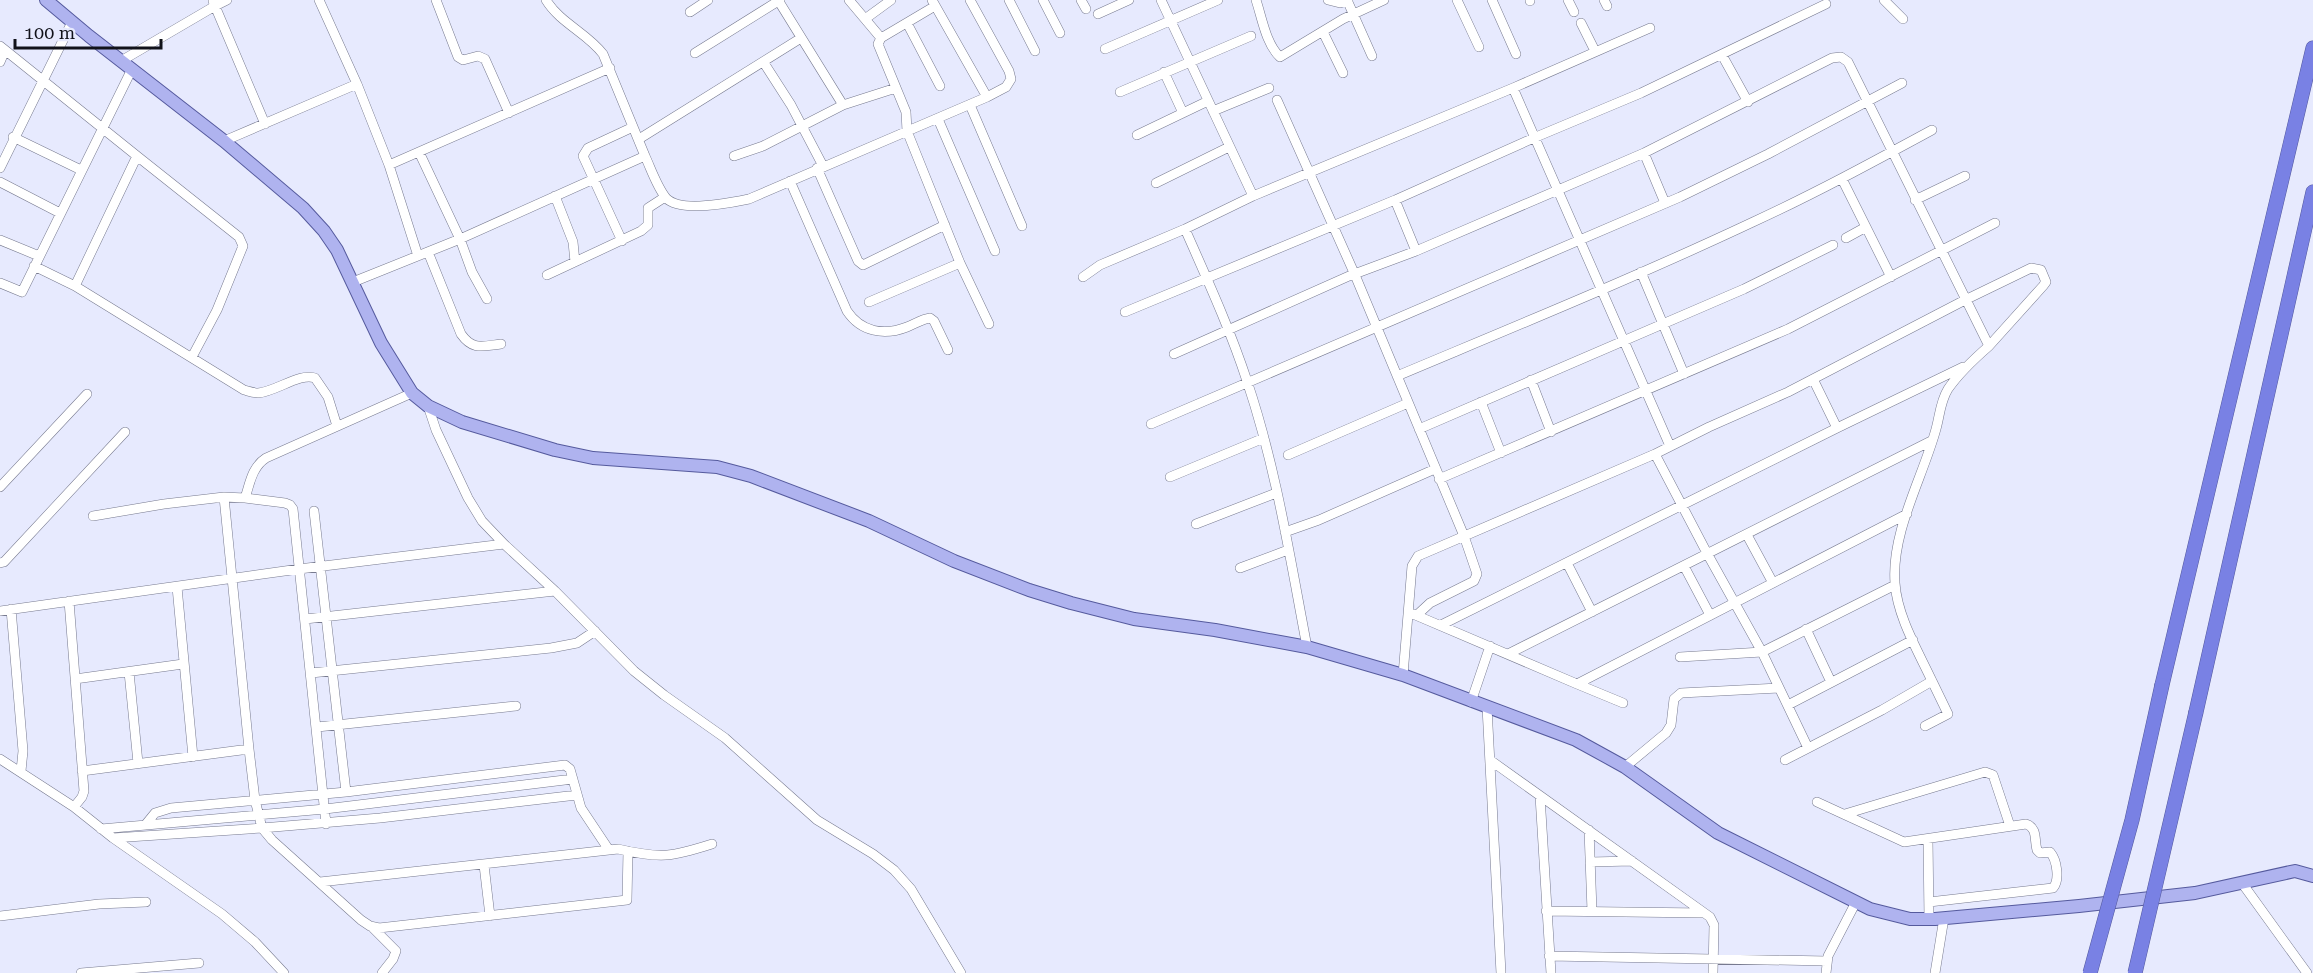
<svg xmlns="http://www.w3.org/2000/svg" width="2313" height="973" viewBox="0 0 2313 973" font-family="'Roboto Serif',serif">
	<style>
		.lines { fill: none; stroke-linecap: round; stroke-linejoin: round }
		.minor-casing { stroke: #777a8f; stroke-width: 10 }
		.major-casing { stroke: #555a9d; stroke-width: 14 }
		.highway-casing { stroke: #555a9d; stroke-width: 15 }
		.minor { stroke: #fff; stroke-width: 9 }
		.major { stroke: #afb3ef; stroke-width: 12 }
		.highway { stroke: #7981e4; stroke-width: 14 }
		.highway-bridge-casing { stroke: #555a9d; stroke-width: 15; stroke-linecap: butt }
		.highway-bridge { stroke: #7981e4; stroke-width: 14 }
	</style>
	<rect width="100%" height="100%" fill="#e7eafe"/>
	<g class="lines">
		<!-- minor casing -->
		<g class="minor-casing">
			<path id="minor" d="M 436,0 L 458,57 L 463,60 L 478,56 L 485,59 L 509,113
				M 778,0 L 843,105
				M 849,0 L 881,38
				M 932,0 L 987,97
				M 1009,0 L 1035,51
				M 1043,0 L 1060,33
				M 1081,0 L 1086,9
				M 1161,0 L 1253,196
				M 1256,0 C 1262,18 1266,44 1280,57 L 1343,19 L 1384,0
				M 1328,0 L 1340,3 L 1348,1
				M 1347,0 L 1372,56
				M 1457,0 L 1479,47
				M 1492,0 L 1516,54
				M 1530,0 L 1530,1
				M 1568,0 L 1574,12
				M 1604,0 L 1607,6
				M 1884,0 L 1903,19
				M 213,1 L 215,6 L 227,0
				M 935,6 L 881,38 L 878,44 L 906,112 L 907,131 L 960,263 L 989,324
				M 690,12 L 708,0
				M 1098,14 L 1129,0
				M 865,19 L 891,0
				M 907,23 L 940,86
				M 1581,23 L 1595,51
				M 1323,32 L 1343,73
				M 0,46 L 137,156 L 75,286 L 34,266
				M 1105,49 L 1218,0
				M 695,53 L 780,0
				M 1722,55 L 1748,102
				M 121,61 L 215,6 L 265,124
				M 0,62 L 5,50
				M 764,63 L 791,105 L 823,166
				M 1164,72 L 1183,113
				M 357,84 L 389,165 L 418,256
				M 1513,88 L 1670,446
				M 1120,92 L 1251,36
				M 1277,100 L 1355,275 L 1464,536 L 1477,574 L 1474,581 L 1430,603 L 1417,615
				M 970,105 L 1022,226
				M 1213,111 L 1269,88
				M 938,119 L 995,251
				M 1137,135 L 1208,101
				M 13,137 L 81,170
				M 639,139 L 801,38
				M 224,141 L 357,84 L 319,0
				M 419,152 L 460,239 L 472,272 L 487,299
				M 1644,153 L 1665,203
				M 137,156 L 239,237 L 243,246 L 217,310 L 192,357
				M 645,156 C 651,169 657,187 666,198 C 680,213 730,203 749,199 L 987,97 L 1006,87 L 1011,79 L 1009,71 L 970,0
				M 734,156 L 763,146 L 843,105 L 896,88
				M 389,165 L 610,68
				M 0,168 L 72,22
				M 817,168 L 858,261 L 863,265 L 945,225
				M 1842,179 L 1891,277
				M 790,181 L 847,311 C 861,332 884,336 907,327 C 915,324 922,319 930,318 L 934,321 L 948,350
				M 0,182 L 60,213
				M 1156,183 L 1229,147
				M 555,196 L 573,242 L 575,262
				M 1395,200 L 1416,251
				M 1915,200 L 1965,176
				M 1185,229 C 1207,279 1230,329 1247,381 C 1276,467 1290,558 1307,647
				M 1846,238 L 1866,227
				M 0,240 L 39,256
				M 622,241 L 583,156 L 588,148 L 633,127
				M 428,252 L 461,334 C 473,351 483,346 501,344
				M 1641,272 L 1684,374
				M 547,275 L 641,231 L 648,225 L 648,208 L 665,197
				M 1083,277 L 1100,265 L 1185,229 L 1253,196 L 1513,88 L 1650,28
				M 353,282 L 460,239 L 645,156 L 603,54 C 587,33 560,23 546,0
				M 0,283 L 22,292 L 132,69
				M 75,286 L 244,390 C 248,391 254,393 258,393 C 275,392 301,372 315,378 L 328,397 L 337,426
				M 869,302 L 960,263
				M 1125,312 L 1395,200 L 1536,137 L 1641,93 L 1826,4
				M 1174,354 L 1349,276 L 1416,251 L 1644,153 L 1832,58 L 1841,57 L 1848,62 L 1989,346 C 1974,359 1959,373 1948,389 C 1940,402 1940,415 1936,429 C 1923,477 1891,532 1895,583 C 1897,616 1918,651 1932,681 L 1882,710 L 1785,760
				M 1397,376 C 1516,326 1636,277 1753,222 C 1814,194 1873,162 1932,130
				M 1813,379 L 1837,428
				M 1531,380 L 1551,432
				M 1481,402 L 1501,453
				M 428,406 L 436,430 L 468,498 L 482,521 L 504,544 L 555,591 L 634,671 L 664,695 L 725,738 L 817,820 L 873,854 L 894,870 L 911,889 L 961,973
				M 1151,424 L 1680,197 L 1768,154 L 1902,83
				M 1419,429 L 1744,289 L 1833,245
				M 1655,454 L 1708,555 L 1762,652 L 1808,748
				M 1288,455 L 1408,403
				M 1170,477 L 1264,438
				M 1439,479 L 1788,329 L 1995,223
				M 0,487 L 87,394
				M 245,498 L 285,503 L 290,505 L 293,509 L 326,824
				M 314,511 L 346,792
				M 93,516 L 164,504 L 224,497
				M 1196,524 L 1276,493
				M 1285,532 L 1319,520 L 1435,469
				M 1747,535 L 1773,583
				M 0,563 L 4,562 L 125,432
				M 1567,563 L 1592,612
				M 1684,566 L 1710,615
				M 1240,568 L 1288,550
				M 177,587 L 193,757
				M 69,601 L 84,791 L 82,797 L 74,807
				M 11,609 L 23,751 L 21,771
				M 0,611 L 299,569 L 504,544
				M 1413,614 L 1577,684 L 1907,514
				M 305,619 L 555,591
				M 1441,625 L 1837,428 L 1963,367
				M 1806,629 L 1831,682
				M 1508,654 L 1931,441
				M 1680,657 L 1762,652 L 1895,585
				M 129,672 L 138,763
				M 311,673 L 551,648 L 577,643 L 595,631
				M 1403,675 L 1412,566 L 1418,556 L 1655,454 L 1709,427 L 1788,392 L 1965,300 L 2031,268 L 2041,270 L 2046,282 L 2043,286 L 1989,346
				M 75,679 L 183,664
				M 1577,684 L 1623,703
				M 1471,702 L 1490,646
				M 1788,705 L 1913,640
				M 1487,707 L 1501,973
				M 1925,726 L 1948,714 L 1932,681
				M 317,727 L 516,706
				M 0,759 L 74,807 L 113,838 L 222,914 L 255,942 L 284,973
				M 1490,760 L 1710,917 L 1714,925 L 1713,973
				M 1625,767 L 1666,733 L 1671,725 L 1674,699 L 1681,693 L 1779,688
				M 82,771 L 249,749
				M 1540,796 L 1551,973
				M 1817,802 L 1904,842 L 2026,824 C 2038,828 2034,840 2037,850 L 2040,853 L 2050,852 C 2057,860 2060,880 2053,888 L 1929,902
				M 1845,814 L 1985,772 L 1993,775 L 2010,826
				M 146,824 L 155,813 L 171,808 L 346,792 L 565,765 L 570,769 L 581,808 L 609,850
				M 262,828 L 272,840 L 361,920 L 370,926 L 379,928 L 627,900 L 628,851
				M 262,828 L 380,818 L 577,795
				M 101,829 L 325,809 L 573,779
				M 1589,830 L 1592,911
				M 113,838 L 262,828 L 255,800 L 249,749 L 224,497 L 245,498 C 250,483 252,467 266,458 L 412,393
				M 1928,839 L 1929,919
				M 1590,862 L 1632,861
				M 484,865 L 490,916
				M 320,882 L 618,849 C 661,859 671,857 712,844
				M 2242,883 L 2307,973
				M 1546,911 L 1704,913
				M 0,916 L 99,904 L 146,902
				M 372,927 L 396,951 L 393,959 L 382,973
				M 1549,956 L 1827,961
				M 81,973 L 199,963
				M 1826,973 L 1828,956 L 1856,902
				M 1935,973 L 1944,918"/>
		</g>
		<!-- major casing -->
		<g class="major-casing">
			<path id="major" d="M 46,0 L 89,36 L 224,141 L 303,208 L 324,231 L 337,250 L 381,343 L 412,393 L 428,406 L 462,422 L 555,450 L 593,458 L 717,467 L 751,476 L 869,521 L 954,561 L 1029,590 L 1071,603 L 1134,619 L 1215,630 L 1307,647 L 1403,675 L 1576,740 L 1625,767 L 1718,833 L 1870,909 L 1910,919 L 1935,919 L 2079,906 L 2195,893 L 2295,871 L 2313,876"/>
		</g>
		<!-- highway casing -->
		<g class="highway-casing">
			<path id="highway" d="M 2162,685 L 2313,48
				M 2196,712 L 2313,192"/>
		</g>
		<!-- minor -->
		<use href="#minor" class="minor"/>
		<!-- major -->
		<use href="#major" class="major"/>
		<!-- highway -->
		<use href="#highway" class="highway"/>
		<!-- highway-bridge casing -->
		<g class="highway-bridge-casing">
			<path id="highway-bridge" d="M 2090,973 L 2132,820 L 2162,685
				M 2135,973 L 2196,712"/>
		</g>
		<!-- highway-bridge -->
		<use href="#highway-bridge" class="highway-bridge"/>
	</g>
	<!-- scale -->
	<path d="M15 39v9h146v-9" fill="none" stroke="#11121a" stroke-width="3"/>
	<text x="24" y="39" font-size="18" fill="#11121a" stroke="#e7eafe" stroke-width="4.5" paint-order="stroke">100 m</text>
</svg>
